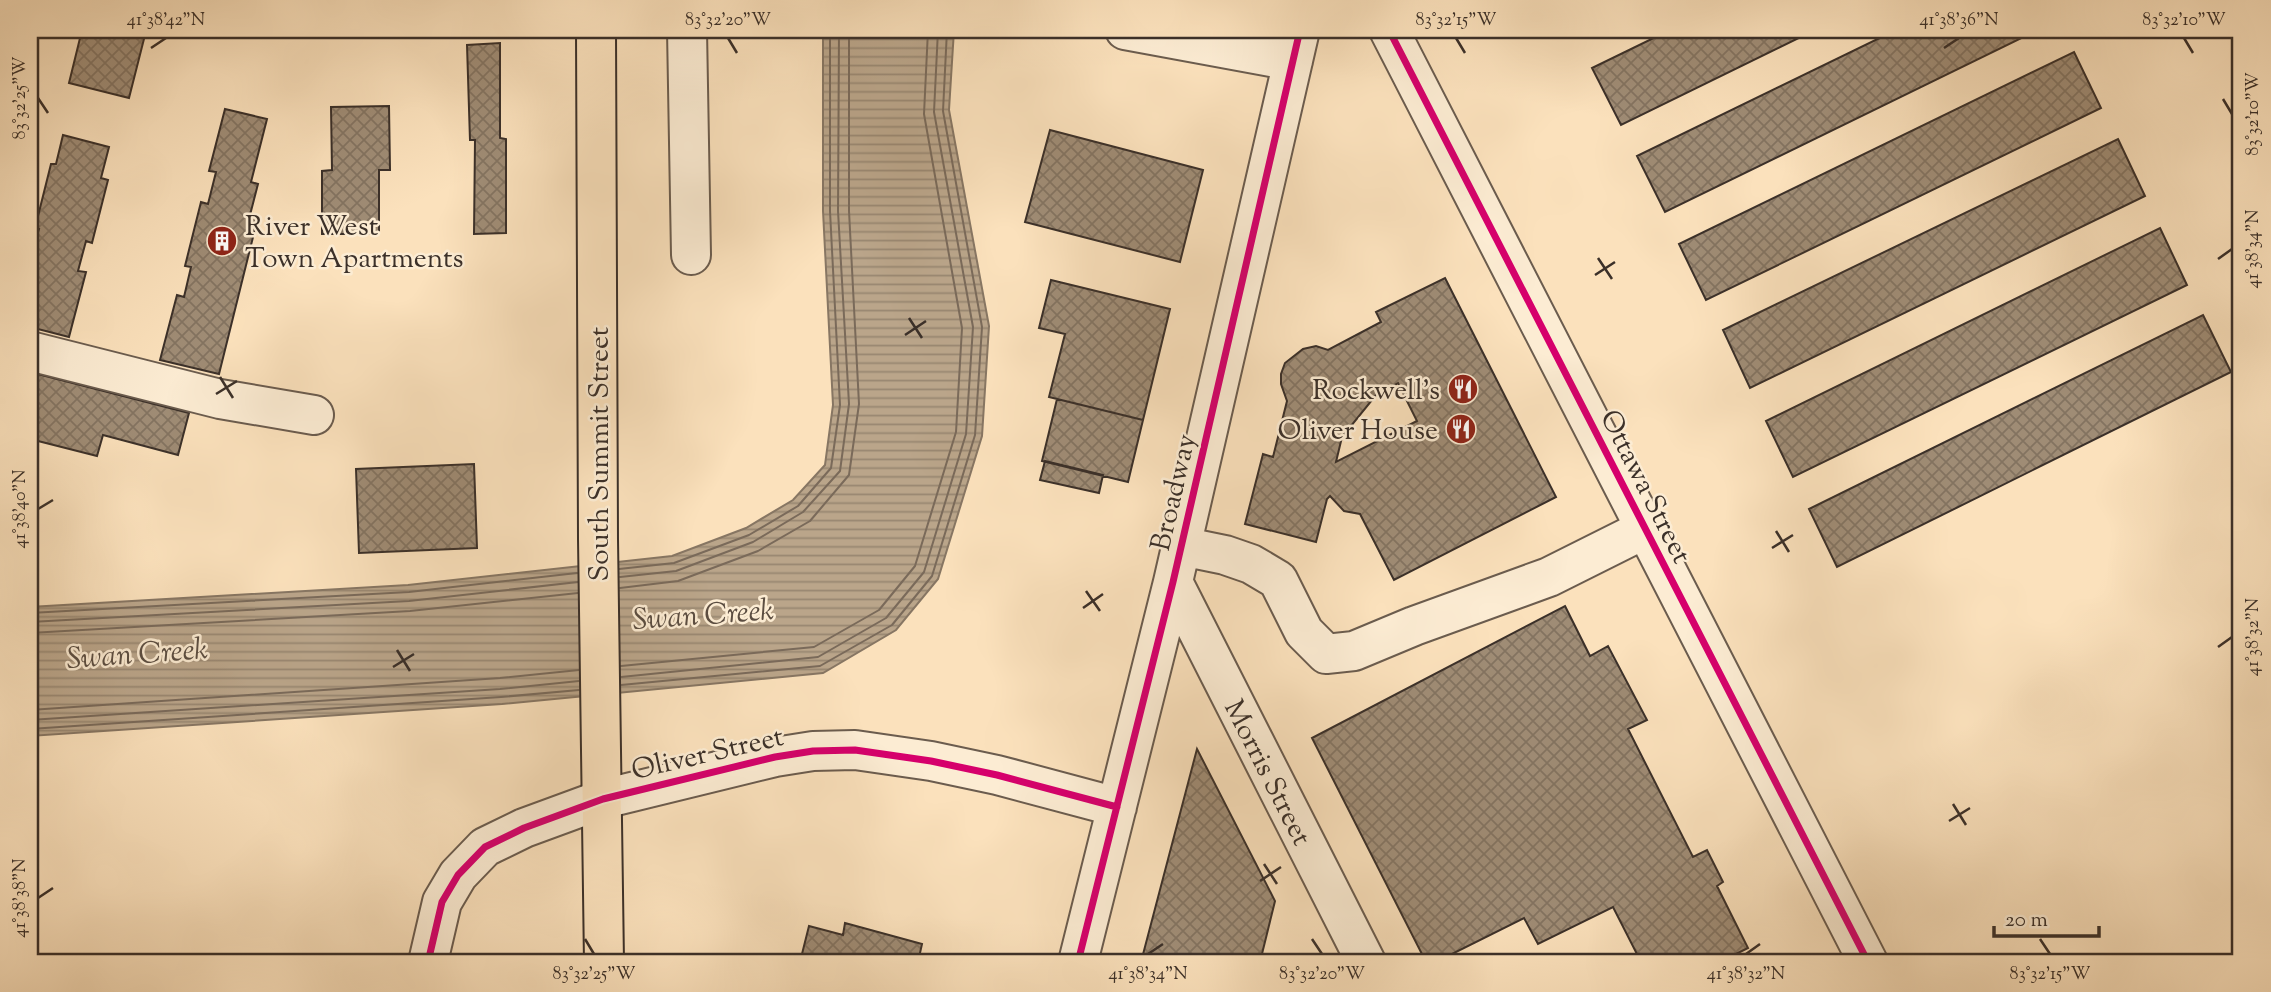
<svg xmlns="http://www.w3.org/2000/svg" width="2271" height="992" viewBox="0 0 2271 992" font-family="'Sorts Mill Goudy',serif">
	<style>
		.water { fill: url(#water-rules); stroke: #877663; stroke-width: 2 }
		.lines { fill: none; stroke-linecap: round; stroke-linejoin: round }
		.shore { stroke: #7a6a5a; stroke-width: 2 }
		.building { fill: url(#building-cross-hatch); stroke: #3b3029; stroke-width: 2; fill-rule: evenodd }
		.minor-casing { stroke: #6b5c4e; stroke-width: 42 }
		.major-casing { stroke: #3b3029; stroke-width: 42 }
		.minor { stroke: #fcecd3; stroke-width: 38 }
		.major { stroke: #fbe1bc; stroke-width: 38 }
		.cycleway-casing { stroke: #fcecd3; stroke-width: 11 }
		.cycleway { stroke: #d6006c; stroke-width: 7 }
		.ticks { fill: none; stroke: #3b3029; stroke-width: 2.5 }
		.labels { text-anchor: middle; stroke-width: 5; stroke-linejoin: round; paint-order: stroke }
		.poi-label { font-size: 28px; fill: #3b3029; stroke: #fcecd3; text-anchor: end }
		.street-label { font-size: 28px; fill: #3b3029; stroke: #fcecd3 }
		.water-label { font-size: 30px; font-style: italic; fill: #5b4d41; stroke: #fcecd3 }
		.neatline { fill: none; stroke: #3b3029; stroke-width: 2.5 }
		.ticks-label { font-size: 18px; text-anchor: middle; fill: #3b3029 }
	</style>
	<defs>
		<pattern id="water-rules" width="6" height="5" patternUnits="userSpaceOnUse" patternTransform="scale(1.75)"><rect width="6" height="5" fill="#baa58a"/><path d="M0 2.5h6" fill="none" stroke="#988771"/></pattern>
		<pattern id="building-cross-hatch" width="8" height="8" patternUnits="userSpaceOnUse" patternTransform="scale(1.75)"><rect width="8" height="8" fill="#9f8c75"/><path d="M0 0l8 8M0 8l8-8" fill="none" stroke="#837360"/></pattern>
	</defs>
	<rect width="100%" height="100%" fill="#fbe1bc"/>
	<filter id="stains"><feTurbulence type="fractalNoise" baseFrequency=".00286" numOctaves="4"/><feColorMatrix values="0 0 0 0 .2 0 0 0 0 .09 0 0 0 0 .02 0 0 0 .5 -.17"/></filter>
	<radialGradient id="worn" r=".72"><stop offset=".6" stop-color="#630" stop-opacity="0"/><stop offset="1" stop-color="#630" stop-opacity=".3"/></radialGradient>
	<!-- water -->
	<path class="water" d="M 823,30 L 954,30 L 949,110 L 989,326 L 982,436 L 938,579 L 896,630 L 823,673 L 502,704 L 30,736 L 30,607 L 408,585 L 672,556 L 746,528 L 793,500 L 825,465 L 833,405 L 823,211 Z"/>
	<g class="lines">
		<!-- shore -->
		<path class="shore" d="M 619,569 L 674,563 L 749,535 L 798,506 L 831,468 L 840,405 L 830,211 L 830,30
			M 620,577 L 676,571 L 753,542 L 803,512 L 840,471 L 849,404 L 838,211 L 839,30
			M 620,588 L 678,581 L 758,551 L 810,521 L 849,475 L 859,404 L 849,211 L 849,30
			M 30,613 L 409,592 L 577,573
			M 30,622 L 409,601 L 578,582
			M 30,633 L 410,611 L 578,593
			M 621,666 L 814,647 L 879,610 L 915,566 L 956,432 L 962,328 L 924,114 L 928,30
			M 621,677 L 818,657 L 886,618 L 924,572 L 966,434 L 973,327 L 934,112 L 938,30
			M 621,685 L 820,666 L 892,625 L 932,576 L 975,435 L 982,327 L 943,111 L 947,30
			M 30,710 L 500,678 L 579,670
			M 30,720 L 500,689 L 579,681
			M 30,729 L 501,697 L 579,690"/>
	</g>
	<!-- building -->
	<path class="building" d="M 82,30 L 146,31 L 129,98 L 69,83 Z
		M 374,30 L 374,31 L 277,30 Z
		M 1670,30 L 1815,30 L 1621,125 L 1592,68 Z
		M 1896,30 L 2038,30 L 1665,212 L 1637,156 Z
		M 500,43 L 500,138 L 506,139 L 506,233 L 474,234 L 475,140 L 470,140 L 467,45 Z
		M 2074,52 L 2101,108 L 1706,300 L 1679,244 Z
		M 389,106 L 390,170 L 379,170 L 379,234 L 322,234 L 322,171 L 332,170 L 331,107 Z
		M 225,109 L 267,119 L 251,182 L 258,184 L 250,215 L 258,217 L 219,374 L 160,360 L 177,295 L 184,297 L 191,267 L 185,266 L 201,202 L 208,204 L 216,172 L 209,171 Z
		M 1050,130 L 1203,170 L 1180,262 L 1025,222 Z
		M 63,135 L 109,147 L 101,178 L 108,180 L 92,243 L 86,241 L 78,271 L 86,272 L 69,337 L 30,327 L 30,258 L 39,229 L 35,228 L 51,164 L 56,164 Z
		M 2118,139 L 2145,196 L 1750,388 L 1723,330 Z
		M 2160,228 L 2187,285 L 1793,477 L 1766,421 Z
		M 1445,278 L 1556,497 L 1394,580 L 1360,514 L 1344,511 L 1330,496 L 1327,499 L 1316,542 L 1245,524 L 1263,454 L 1273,457 L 1287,401 L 1281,384 L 1281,374 L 1285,363 L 1303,349 L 1316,346 L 1328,350 L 1381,322 L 1376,312 ZM 1398,383 L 1417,421 L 1336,462 L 1342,437 L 1376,395 Z
		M 1051,280 L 1170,309 L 1143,420 L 1049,397 L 1065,334 L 1039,328 Z
		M 2203,315 L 2231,372 L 1837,567 L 1809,509 Z
		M 30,372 L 189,413 L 178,455 L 103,435 L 97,456 L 34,440 L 30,455 Z
		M 1057,399 L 1143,420 L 1128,482 L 1042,461 Z
		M 1045,461 L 1103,475 L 1099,493 L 1040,480 Z
		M 474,464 L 477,548 L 359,553 L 356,469 Z
		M 1565,606 L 1590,656 L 1608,646 L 1647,720 L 1628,729 L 1693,857 L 1707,850 L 1723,882 L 1717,886 L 1748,948 L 1720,962 L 1641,962 L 1613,907 L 1538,944 L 1524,918 L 1436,962 L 1426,962 L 1312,738 Z
		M 1197,749 L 1275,901 L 1260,962 L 1261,962 L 1141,962 Z
		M 845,923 L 922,944 L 918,962 L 800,962 L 809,926 L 843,935 Z
		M 30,954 L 63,962 L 30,962 Z"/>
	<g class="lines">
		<!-- minor casing -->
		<g class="minor-casing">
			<path id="minor" d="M 687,30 L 691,255
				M 1125,30 L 1293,61
				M 1389,30 L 1868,962
				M 30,351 L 220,399 L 314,415
				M 1181,546 L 1225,555 L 1251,564 L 1278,580 L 1304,632 L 1326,654 L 1354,651 L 1414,626 L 1549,577 L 1645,529
				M 1173,582 L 1366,962
				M 428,962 L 442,902 L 458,875 L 485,847 L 524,828 L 603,799 L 775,757 L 813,751 L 855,750 L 931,761 L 997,775 L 1117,807
				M 1078,962 L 1173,582 L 1300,30"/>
		</g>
		<!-- major casing -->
		<g class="major-casing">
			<path id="major" d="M 596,30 L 598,539 L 604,962"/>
		</g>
		<!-- minor -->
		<use href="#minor" class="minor"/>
		<!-- major -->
		<use href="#major" class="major"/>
		<!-- cycleway casing -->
		<g class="cycleway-casing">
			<path id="cycleway" d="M 1389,30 L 1868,962
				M 428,962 L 442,902 L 458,875 L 485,847 L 524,828 L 603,799 L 775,757 L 813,751 L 855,750 L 931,761 L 997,775 L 1117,807
				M 1078,962 L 1173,582 L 1300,30"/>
		</g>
		<!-- cycleway -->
		<use href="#cycleway" class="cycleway"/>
	</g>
	<!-- ticks -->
	<path class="ticks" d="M 728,38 L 737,53M 1456,38 L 1465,53M 2184,38 L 2193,53M 151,48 L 166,38M 1944,48 L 1959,38M 38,98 L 48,113M 2223,99 L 2232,114M 1598,258 L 1612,279M 2218,259 L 2232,249M 1595,275 L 1615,262M 909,318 L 922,338M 905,335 L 926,321M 220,377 L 233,398M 216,394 L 237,381M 38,509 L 53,500M 1776,531 L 1789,552M 1772,548 L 1793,535M 1086,591 L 1100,611M 1083,608 L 1103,594M 2218,647 L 2232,637M 397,650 L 410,671M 393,667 L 414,654M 1953,804 L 1966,825M 1949,821 L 1970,808M 1264,864 L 1277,884M 1260,881 L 1281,867M 38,898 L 53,888M 585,939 L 594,954M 1312,939 L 1322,954M 2040,939 L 2050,954M 1148,954 L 1163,944M 1746,954 L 1760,944"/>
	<!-- icons -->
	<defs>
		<g id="building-disc" transform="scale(1.575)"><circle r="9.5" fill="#8f2418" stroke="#fcecd3"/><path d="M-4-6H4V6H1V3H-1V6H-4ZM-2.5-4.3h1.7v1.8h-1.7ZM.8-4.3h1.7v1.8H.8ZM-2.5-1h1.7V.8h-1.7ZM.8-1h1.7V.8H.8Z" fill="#fff"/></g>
		<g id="restaurant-disc" transform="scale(1.575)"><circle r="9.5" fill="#8f2418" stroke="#fcecd3"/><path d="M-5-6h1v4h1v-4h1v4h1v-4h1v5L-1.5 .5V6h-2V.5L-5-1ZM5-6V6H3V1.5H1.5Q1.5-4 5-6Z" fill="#fff"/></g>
	</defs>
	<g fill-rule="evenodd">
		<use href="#building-disc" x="222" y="241"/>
		<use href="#restaurant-disc" x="1463" y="389"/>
		<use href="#restaurant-disc" x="1461" y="429"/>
	</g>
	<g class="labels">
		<!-- poi labels -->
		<g class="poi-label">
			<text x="245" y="235" text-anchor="start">River West<tspan x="245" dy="32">Town Apartments</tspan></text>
			<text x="1440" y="399">Rockwell's</text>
			<text x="1438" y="439">Oliver House</text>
		</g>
		<!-- street labels -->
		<g class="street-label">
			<text transform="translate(598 454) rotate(-90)" y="10">South Summit Street</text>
			<text transform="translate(1647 486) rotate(63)" y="10">Ottawa Street</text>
			<text transform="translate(1172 492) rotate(-77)" y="10">Broadway</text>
			<text transform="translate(707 752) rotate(-13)" y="10">Oliver Street</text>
			<text transform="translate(1269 772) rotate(63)" y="10">Morris Street</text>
		</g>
		<!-- water labels -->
		<g class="water-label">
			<text transform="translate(703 614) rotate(-4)" y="10">Swan Creek</text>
			<text transform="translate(137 653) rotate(-4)" y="10">Swan Creek</text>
		</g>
	</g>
	<!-- margin -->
	<rect width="2271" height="992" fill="none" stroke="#fbe1bc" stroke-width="77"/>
	<!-- scale -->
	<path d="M1994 926v10h105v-10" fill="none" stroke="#3b3029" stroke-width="3.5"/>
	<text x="2005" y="926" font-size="21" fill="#3b3029" stroke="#fcecd3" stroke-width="5" paint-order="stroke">20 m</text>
	<rect x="38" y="38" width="2194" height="916" class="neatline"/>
	<g class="ticks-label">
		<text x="166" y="25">41°38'42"N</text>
		<text x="728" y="25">83°32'20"W</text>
		<text x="1456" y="25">83°32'15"W</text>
		<text x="1959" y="25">41°38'36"N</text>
		<text x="2184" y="25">83°32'10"W</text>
		<text transform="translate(19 98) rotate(-90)" y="6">83°32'25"W</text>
		<text transform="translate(2252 114) rotate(-90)" y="6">83°32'10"W</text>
		<text transform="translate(2252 249) rotate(-90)" y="6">41°38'34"N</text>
		<text transform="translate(19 509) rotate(-90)" y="6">41°38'40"N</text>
		<text transform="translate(2252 637) rotate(-90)" y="6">41°38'32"N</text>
		<text transform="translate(19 898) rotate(-90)" y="6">41°38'38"N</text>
		<text x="594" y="979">83°32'25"W</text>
		<text x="1148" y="979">41°38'34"N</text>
		<text x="1322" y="979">83°32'20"W</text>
		<text x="1746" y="979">41°38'32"N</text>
		<text x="2050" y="979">83°32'15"W</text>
	</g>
	<rect width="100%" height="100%" filter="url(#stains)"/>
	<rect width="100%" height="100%" fill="url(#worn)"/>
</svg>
